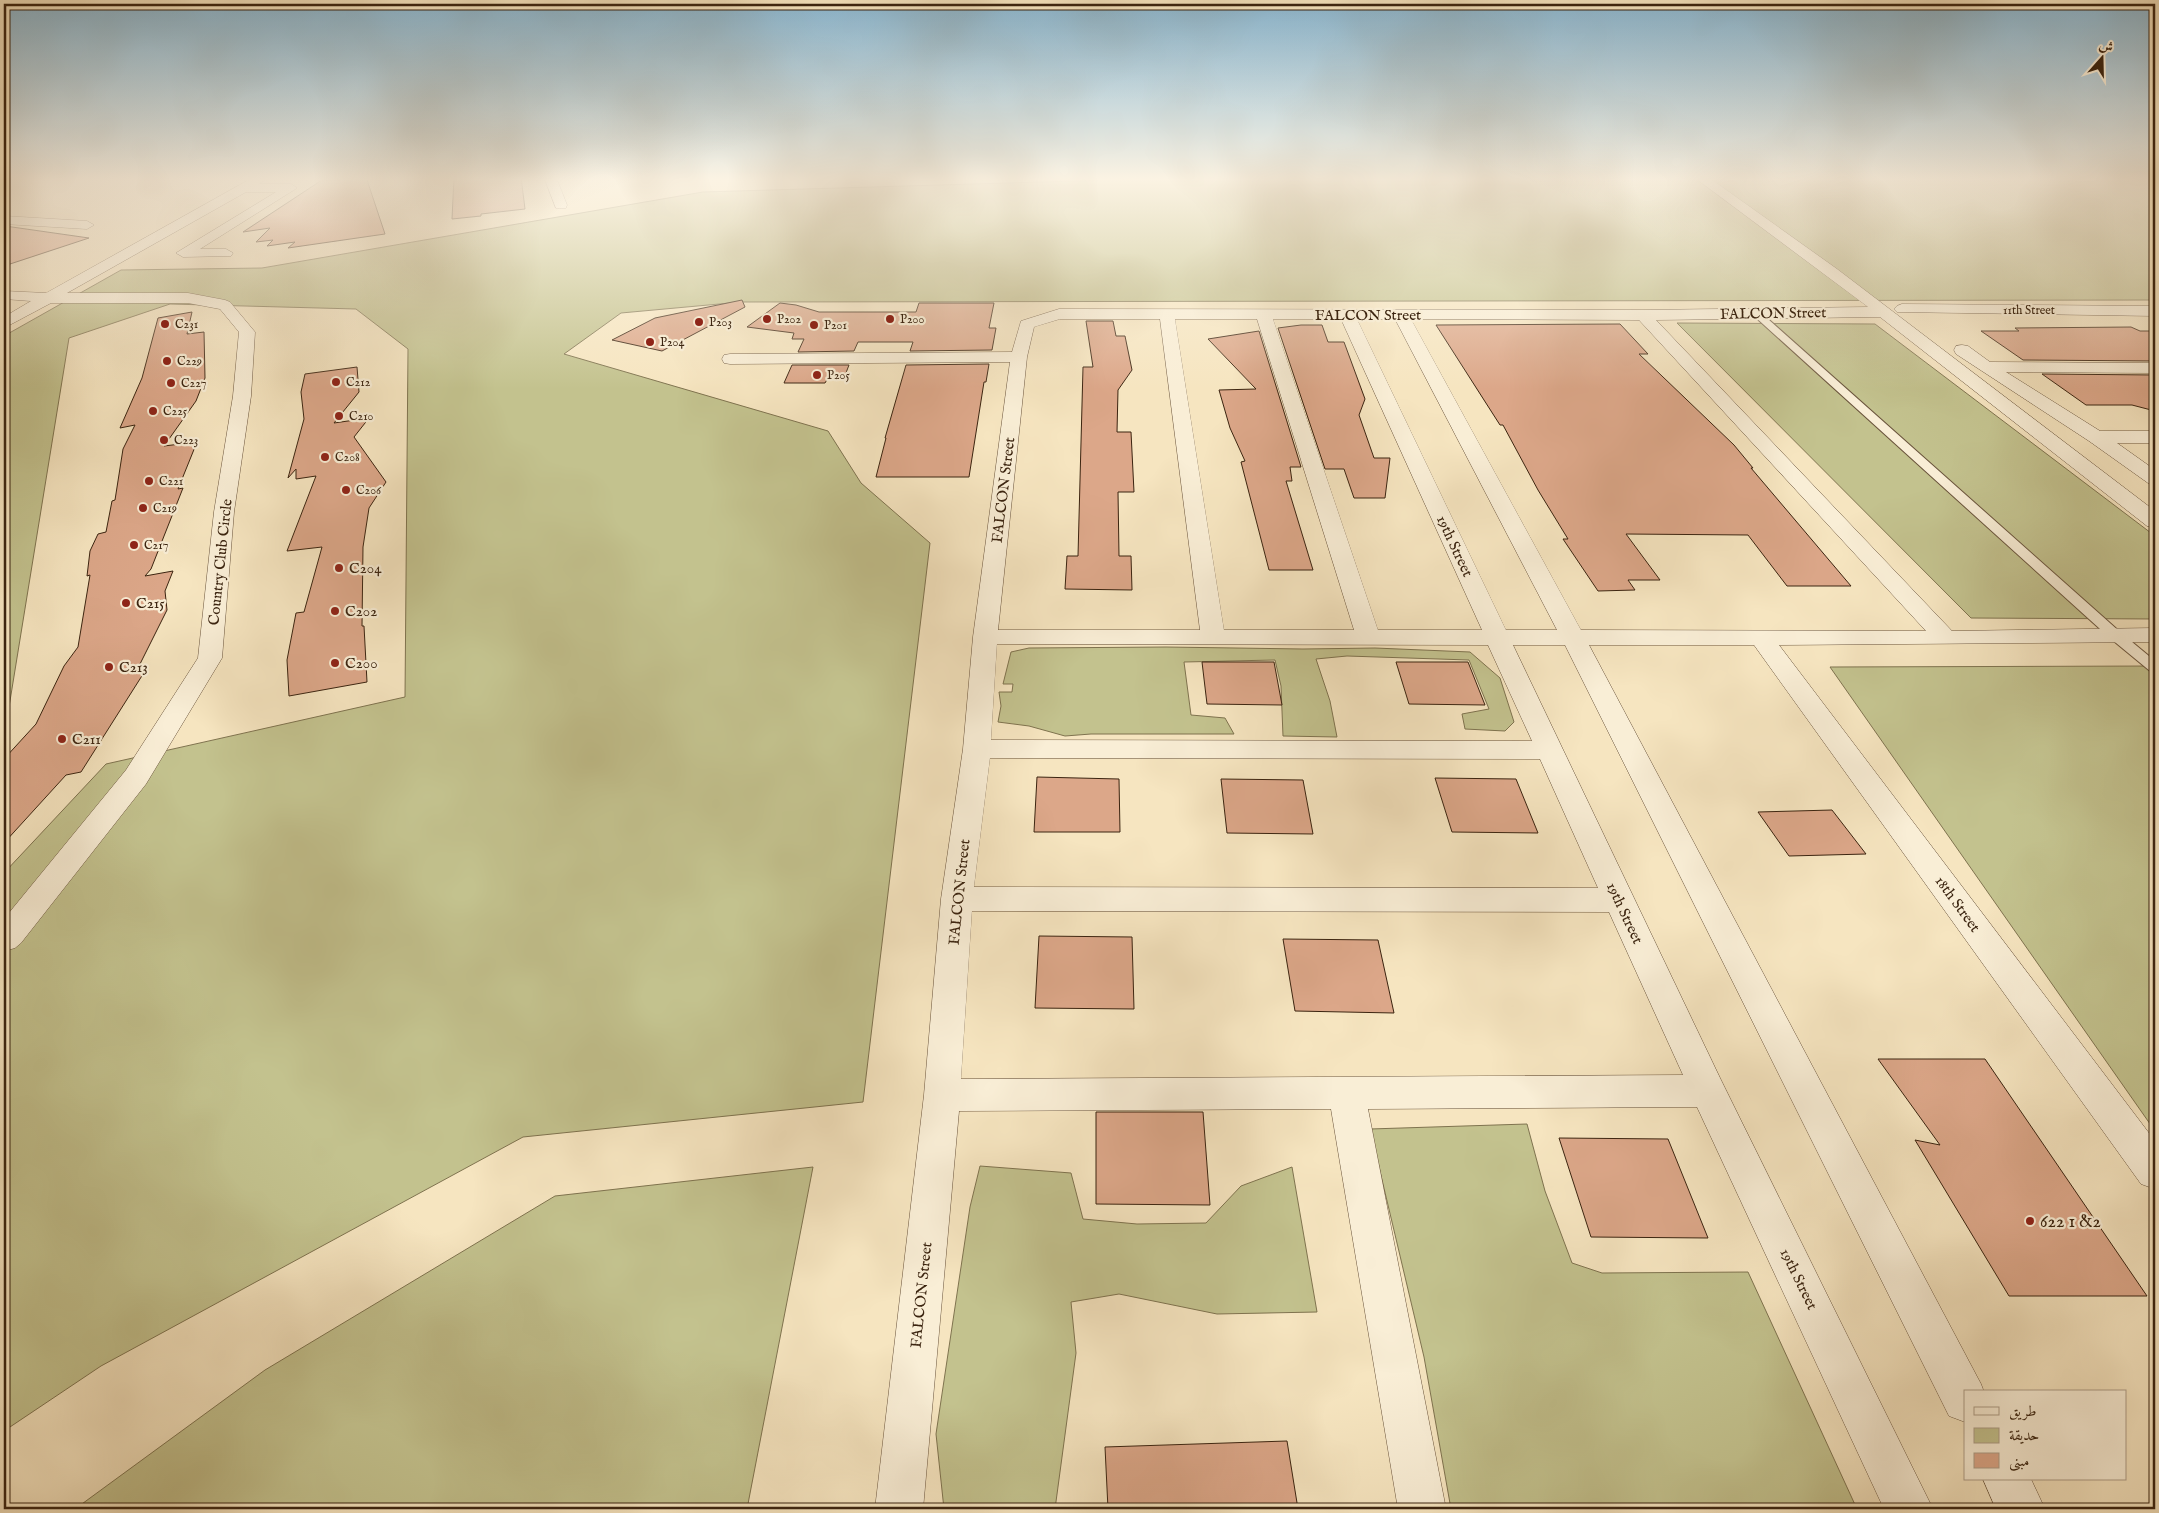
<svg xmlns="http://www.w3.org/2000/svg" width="2159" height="1513" viewBox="0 0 2159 1513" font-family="'IM FELL English',Amiri,serif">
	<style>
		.green { fill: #c3c28e; stroke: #7f734f }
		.building { fill: #dca789; stroke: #3b2410 }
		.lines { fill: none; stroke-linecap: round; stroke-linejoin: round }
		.lane-casing { stroke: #6a543c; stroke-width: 2 }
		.street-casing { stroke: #6a543c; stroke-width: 1 }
		.lane { fill: #f9eed6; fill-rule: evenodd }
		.street { fill: #f9eed6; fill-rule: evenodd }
		.poi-dot { fill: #8f2418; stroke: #f9eed6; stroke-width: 2 }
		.labels { text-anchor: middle; stroke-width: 4.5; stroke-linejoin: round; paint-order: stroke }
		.far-street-label { font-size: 12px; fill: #3b2410; stroke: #f9eed6 }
		.far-poi-label { font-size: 12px; fill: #3b2410; stroke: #f9eed6; text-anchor: start }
		.street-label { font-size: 15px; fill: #3b2410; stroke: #f9eed6 }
		.poi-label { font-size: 15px; fill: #3b2410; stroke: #f9eed6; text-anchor: start }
		.near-poi-label { font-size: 18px; fill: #3b2410; stroke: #f9eed6; text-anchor: start }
	</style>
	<rect width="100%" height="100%" fill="#f6e5c0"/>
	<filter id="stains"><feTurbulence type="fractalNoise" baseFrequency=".004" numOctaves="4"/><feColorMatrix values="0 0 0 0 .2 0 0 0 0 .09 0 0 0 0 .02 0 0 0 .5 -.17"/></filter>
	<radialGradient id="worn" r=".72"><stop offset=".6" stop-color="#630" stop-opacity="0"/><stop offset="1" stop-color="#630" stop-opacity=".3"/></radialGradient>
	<!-- green -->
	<path class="green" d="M 1210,177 L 2155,177 L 2155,300 L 741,302 L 621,313 L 564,354 L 828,431 L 861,483 L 930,543 L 863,1102 L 523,1137 L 101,1366 L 4,1431 L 4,873 L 106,764 L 405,697 L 408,349 L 356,309 L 170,304 L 69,338 L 9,707 L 4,711 L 4,336 L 121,270 L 262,268 L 703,192 Z
		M 1677,323 L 1875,324 L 2155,536 L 2155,619 L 1971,618 Z
		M 1166,647 L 1303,649 L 1375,648 L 1470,652 L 1500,678 L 1514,722 L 1505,731 L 1465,729 L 1462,714 L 1489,709 L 1469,660 L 1347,656 L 1316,659 L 1330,701 L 1337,737 L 1283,736 L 1281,686 L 1275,660 L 1184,662 L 1191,715 L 1225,718 L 1234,734 L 1091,734 L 1065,736 L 1029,726 L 998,722 L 1001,706 L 999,692 L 1012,692 L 1013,684 L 1003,684 L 1011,652 L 1029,648 Z
		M 2155,666 L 2155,1131 L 1830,667 Z
		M 1527,1124 L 1545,1191 L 1572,1263 L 1602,1273 L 1748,1272 L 1857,1509 L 1451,1509 L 1424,1357 L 1370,1129 Z
		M 980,1166 L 1071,1173 L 1083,1219 L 1137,1224 L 1206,1223 L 1241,1186 L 1292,1167 L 1317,1312 L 1217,1314 L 1119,1294 L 1071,1302 L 1076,1353 L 1055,1509 L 944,1509 L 936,1434 L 970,1207 Z
		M 813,1167 L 747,1509 L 75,1509 L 265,1370 L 555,1196 Z"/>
	<!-- building -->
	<path class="building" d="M 344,177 L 366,177 L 385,234 L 288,248 L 295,242 L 267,246 L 273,240 L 256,242 L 270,228 L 243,232 L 322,180 L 340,180 Z
		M 454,177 L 521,177 L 525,209 L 481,214 L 481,216 L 452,219 Z
		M 4,226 L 5,226 L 89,238 L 4,266 Z
		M 742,300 L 745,307 L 662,351 L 612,340 L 655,318 Z
		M 780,303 L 796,305 L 819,312 L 916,312 L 919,303 L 994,303 L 989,328 L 996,328 L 992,350 L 910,351 L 913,342 L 858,342 L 854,351 L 798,352 L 804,339 L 792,339 L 794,333 L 747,327 Z
		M 192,312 L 187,334 L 204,332 L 205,378 L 196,401 L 164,446 L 197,442 L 178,489 L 183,488 L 151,569 L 145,576 L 173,571 L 165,591 L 167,610 L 136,672 L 145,671 L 81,772 L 66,775 L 4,843 L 4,759 L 36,724 L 64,666 L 78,647 L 90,575 L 87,576 L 90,551 L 98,534 L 106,532 L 112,501 L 115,500 L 123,449 L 135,425 L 120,428 L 142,378 L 158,318 Z
		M 1086,321 L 1113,321 L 1116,336 L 1125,336 L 1132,370 L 1118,390 L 1117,432 L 1131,432 L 1134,492 L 1118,492 L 1119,556 L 1131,556 L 1132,590 L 1065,589 L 1067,556 L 1078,556 L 1083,367 L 1093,367 Z
		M 1620,324 L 1648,354 L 1639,354 L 1734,445 L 1753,468 L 1751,468 L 1851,586 L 1787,586 L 1748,535 L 1626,534 L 1660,580 L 1628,580 L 1635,590 L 1598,591 L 1563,539 L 1568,539 L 1538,490 L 1503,425 L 1500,425 L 1436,325 Z
		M 1301,325 L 1322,325 L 1328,342 L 1344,342 L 1365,399 L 1359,415 L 1374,458 L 1390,458 L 1385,498 L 1354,498 L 1344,469 L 1325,469 L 1278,328 Z
		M 2131,327 L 2140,331 L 2155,331 L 2155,361 L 2023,360 L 1981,331 L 2019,331 L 2015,328 Z
		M 1259,331 L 1301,467 L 1290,467 L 1292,481 L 1286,481 L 1313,570 L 1269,570 L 1241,462 L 1245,461 L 1230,428 L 1219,390 L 1256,389 L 1208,339 Z
		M 989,364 L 986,382 L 984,382 L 969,477 L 876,477 L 886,438 L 885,438 L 906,365 Z
		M 792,365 L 849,365 L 844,378 L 828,378 L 825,383 L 784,383 Z
		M 357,367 L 359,392 L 334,423 L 369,418 L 354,437 L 386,482 L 369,508 L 363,547 L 362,626 L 364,626 L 367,682 L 289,696 L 287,660 L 296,613 L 304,612 L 322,547 L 287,551 L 316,476 L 296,479 L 296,469 L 288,478 L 304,419 L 301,392 L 305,374 Z
		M 2042,374 L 2155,375 L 2155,411 L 2132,405 L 2086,405 Z
		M 1202,662 L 1274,662 L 1282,705 L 1207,704 Z
		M 1396,662 L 1468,662 L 1485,705 L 1409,704 Z
		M 1037,777 L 1119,779 L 1120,832 L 1034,832 Z
		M 1435,778 L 1516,779 L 1538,833 L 1452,832 Z
		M 1221,779 L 1303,780 L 1313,834 L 1227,833 Z
		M 1832,810 L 1866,854 L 1789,856 L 1758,812 Z
		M 1039,936 L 1132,937 L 1134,1009 L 1035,1008 Z
		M 1283,939 L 1378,940 L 1394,1013 L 1295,1011 Z
		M 1878,1059 L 1985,1059 L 2147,1296 L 2009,1296 L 1915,1140 L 1940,1145 Z
		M 1096,1112 L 1203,1112 L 1210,1205 L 1096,1204 Z
		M 1559,1138 L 1668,1139 L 1708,1238 L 1591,1237 Z
		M 1287,1441 L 1298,1509 L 1108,1509 L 1105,1447 Z"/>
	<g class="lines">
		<!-- lane casing -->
		<g class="lane-casing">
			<path id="lane" d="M 1756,310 L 1759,311 L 2120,632 L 2155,661 L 2155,672 L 2150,671 L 2110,638 L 1753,315 L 1751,313 Z"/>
		</g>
		<!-- street casing -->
		<g class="street-casing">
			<path id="street" d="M 254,177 L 269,177 L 259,184 L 291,184 L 297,188 L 200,249 L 226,249 L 233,253 L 231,256 L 183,257 L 176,253 L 276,192 L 246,192 L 67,293 L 188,293 L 225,300 L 230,302 L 255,332 L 251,396 L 234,512 L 222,658 L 146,784 L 21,943 L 15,948 L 4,951 L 4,919 L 126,770 L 198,658 L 214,512 L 233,396 L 239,332 L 220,309 L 188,303 L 51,303 L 4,328 L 4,317 L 31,301 L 4,299 L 4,291 L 46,293 Z
				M 544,177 L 556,177 L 567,205 L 566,208 L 556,208 Z
				M 1694,177 L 1708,177 L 1837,269 L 2155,511 L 2155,527 L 2147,526 L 1880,317 L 1656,320 L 1952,631 L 2155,628 L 2155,642 L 1779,645 L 2155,1141 L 2155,1189 L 2141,1184 L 1754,645 L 1589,645 L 1981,1384 L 1984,1392 L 1965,1392 L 1965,1422 L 1949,1416 L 1565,645 L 1513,645 L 1721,1080 L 1933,1509 L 1884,1509 L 1697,1107 L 1368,1109 L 1446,1509 L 1398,1509 L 1331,1109 L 959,1111 L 923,1509 L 875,1509 L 924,1095 L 941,899 L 963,749 L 973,637 L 1010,362 L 730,364 L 724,363 L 722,359 L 724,355 L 730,354 L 1012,352 L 1021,321 L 1059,309 L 1643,310 L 1868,307 ZM 1060,319 L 1160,319 L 1200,630 L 998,630 L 1027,357 L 1034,327 ZM 1175,319 L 1257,319 L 1354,630 L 1224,630 ZM 1273,319 L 1341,319 L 1482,630 L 1378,630 ZM 1357,319 L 1395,319 L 1557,630 L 1506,630 ZM 1411,319 L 1639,320 L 1926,631 L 1581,630 ZM 997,644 L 1488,645 L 1532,741 L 991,740 ZM 990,758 L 1540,759 L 1598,888 L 974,887 ZM 972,911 L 1609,912 L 1683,1075 L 961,1079 Z
				M 4,216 L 87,221 L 94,225 L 87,229 L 4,224 Z
				M 1902,304 L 2155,306 L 2155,316 L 1897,312 L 1894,309 L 1897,306 Z
				M 1962,345 L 1968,346 L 1990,362 L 2155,363 L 2155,373 L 2006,372 L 2100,431 L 2155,431 L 2155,443 L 2117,443 L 2155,470 L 2155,485 L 2148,483 L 2089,441 L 1956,354 L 1954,350 L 1956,346 Z
				M 1983,1479 L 2031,1479 L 2045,1509 L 1996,1509 Z"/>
		</g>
		<!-- lane -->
		<use href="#lane" class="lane"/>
		<!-- street -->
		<use href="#street" class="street"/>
	</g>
	<!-- sky -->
	<linearGradient id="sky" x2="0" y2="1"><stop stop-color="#8ab8d3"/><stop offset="0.46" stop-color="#fbf3e3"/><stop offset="1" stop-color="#fbf3e3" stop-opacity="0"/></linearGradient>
	<rect width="2159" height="389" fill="url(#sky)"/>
	<!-- markers -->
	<g class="poi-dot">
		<circle cx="767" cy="319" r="5"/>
		<circle cx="890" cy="319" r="5"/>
		<circle cx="699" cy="322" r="5"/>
		<circle cx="165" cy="324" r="5"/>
		<circle cx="814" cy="325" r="5"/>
		<circle cx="650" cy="342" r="5"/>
		<circle cx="167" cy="361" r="5"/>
		<circle cx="817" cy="375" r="5"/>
		<circle cx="336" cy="382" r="5"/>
		<circle cx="171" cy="383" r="5"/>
		<circle cx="153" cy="411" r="5"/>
		<circle cx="339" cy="416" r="5"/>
		<circle cx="164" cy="440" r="5"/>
		<circle cx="325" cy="457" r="5"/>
		<circle cx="149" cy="481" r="5"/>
		<circle cx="346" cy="490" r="5"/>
		<circle cx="143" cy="508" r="5"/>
		<circle cx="134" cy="545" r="5"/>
		<circle cx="339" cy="568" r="5"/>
		<circle cx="126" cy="603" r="5"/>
		<circle cx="335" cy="611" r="5"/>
		<circle cx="335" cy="663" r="5"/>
		<circle cx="109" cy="667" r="5"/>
		<circle cx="62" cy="739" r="5"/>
		<circle cx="2030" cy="1221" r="5"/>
	</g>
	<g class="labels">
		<!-- far-street labels -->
		<g class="far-street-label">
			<text x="2029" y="314">11th Street</text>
		</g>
		<!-- far-poi labels -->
		<g class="far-poi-label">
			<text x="777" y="323">P202</text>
			<text x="900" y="323">P200</text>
			<text x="709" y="326">P203</text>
			<text x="175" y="328">C231</text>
			<text x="824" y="329">P201</text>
			<text x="660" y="346">P204</text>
			<text x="177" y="365">C229</text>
			<text x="827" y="379">P205</text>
			<text x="346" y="386">C212</text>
			<text x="181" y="387">C227</text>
			<text x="163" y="415">C225</text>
			<text x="349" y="420">C210</text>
			<text x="174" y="444">C223</text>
			<text x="335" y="461">C208</text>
			<text x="159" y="485">C221</text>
			<text x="356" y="494">C206</text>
			<text x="153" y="512">C219</text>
			<text x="144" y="549">C217</text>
		</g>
		<!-- street labels -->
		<g class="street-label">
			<text transform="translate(1773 313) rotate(-1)" y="5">FALCON Street</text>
			<text x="1368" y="320">FALCON Street</text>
			<text transform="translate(1003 490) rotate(-83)" y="5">FALCON Street</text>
			<text transform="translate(1455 546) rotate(65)" y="5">19th Street</text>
			<text transform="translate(220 562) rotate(-84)" y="5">Country Club Circle</text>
			<text transform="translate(959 892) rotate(-84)" y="5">FALCON Street</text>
			<text transform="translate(1958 904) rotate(54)" y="5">18th Street</text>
			<text transform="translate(1625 913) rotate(65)" y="5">19th Street</text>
			<text transform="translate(1799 1279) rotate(64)" y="5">19th Street</text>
			<text transform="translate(921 1295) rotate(-84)" y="5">FALCON Street</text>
		</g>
		<!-- poi labels -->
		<g class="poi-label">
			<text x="349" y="573">C204</text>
			<text x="136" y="608">C215</text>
			<text x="345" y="616">C202</text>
			<text x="345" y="668">C200</text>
			<text x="119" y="672">C213</text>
			<text x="72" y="744">C211</text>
		</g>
		<!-- near-poi labels -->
		<g class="near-poi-label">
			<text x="2040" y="1227">622 1 &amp;2</text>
		</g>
	</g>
	<!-- margin -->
	<rect width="2159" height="1513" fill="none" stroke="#f6e5c0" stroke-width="20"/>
	<rect x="5" y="5" width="2149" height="1503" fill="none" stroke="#3b2410" stroke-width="2.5"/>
	<rect x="10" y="10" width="2139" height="1493" fill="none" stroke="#3b2410"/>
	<!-- legend -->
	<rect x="1964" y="1390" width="162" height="90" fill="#f9eed6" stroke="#ad9d87"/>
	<rect x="1974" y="1407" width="25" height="8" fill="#f9eed6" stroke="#ad9d87"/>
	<text x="2009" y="1416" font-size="15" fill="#3b2410">طريق</text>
	<rect x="1974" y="1428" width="25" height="15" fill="#c3c28e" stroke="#ad9d87"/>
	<text x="2009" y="1440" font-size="15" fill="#3b2410">حديقة</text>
	<rect x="1974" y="1453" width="25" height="15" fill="#dca789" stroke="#ad9d87"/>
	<text x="2009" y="1466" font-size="15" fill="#3b2410">مبنى</text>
	<!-- north arrow -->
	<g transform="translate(2102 58) rotate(20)" stroke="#f9eed6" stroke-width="4" paint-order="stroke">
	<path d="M0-4L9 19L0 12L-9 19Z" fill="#3b2410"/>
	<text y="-8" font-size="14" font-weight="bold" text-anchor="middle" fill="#3b2410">ش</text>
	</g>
	<rect width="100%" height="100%" filter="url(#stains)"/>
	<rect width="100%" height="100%" fill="url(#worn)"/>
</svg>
